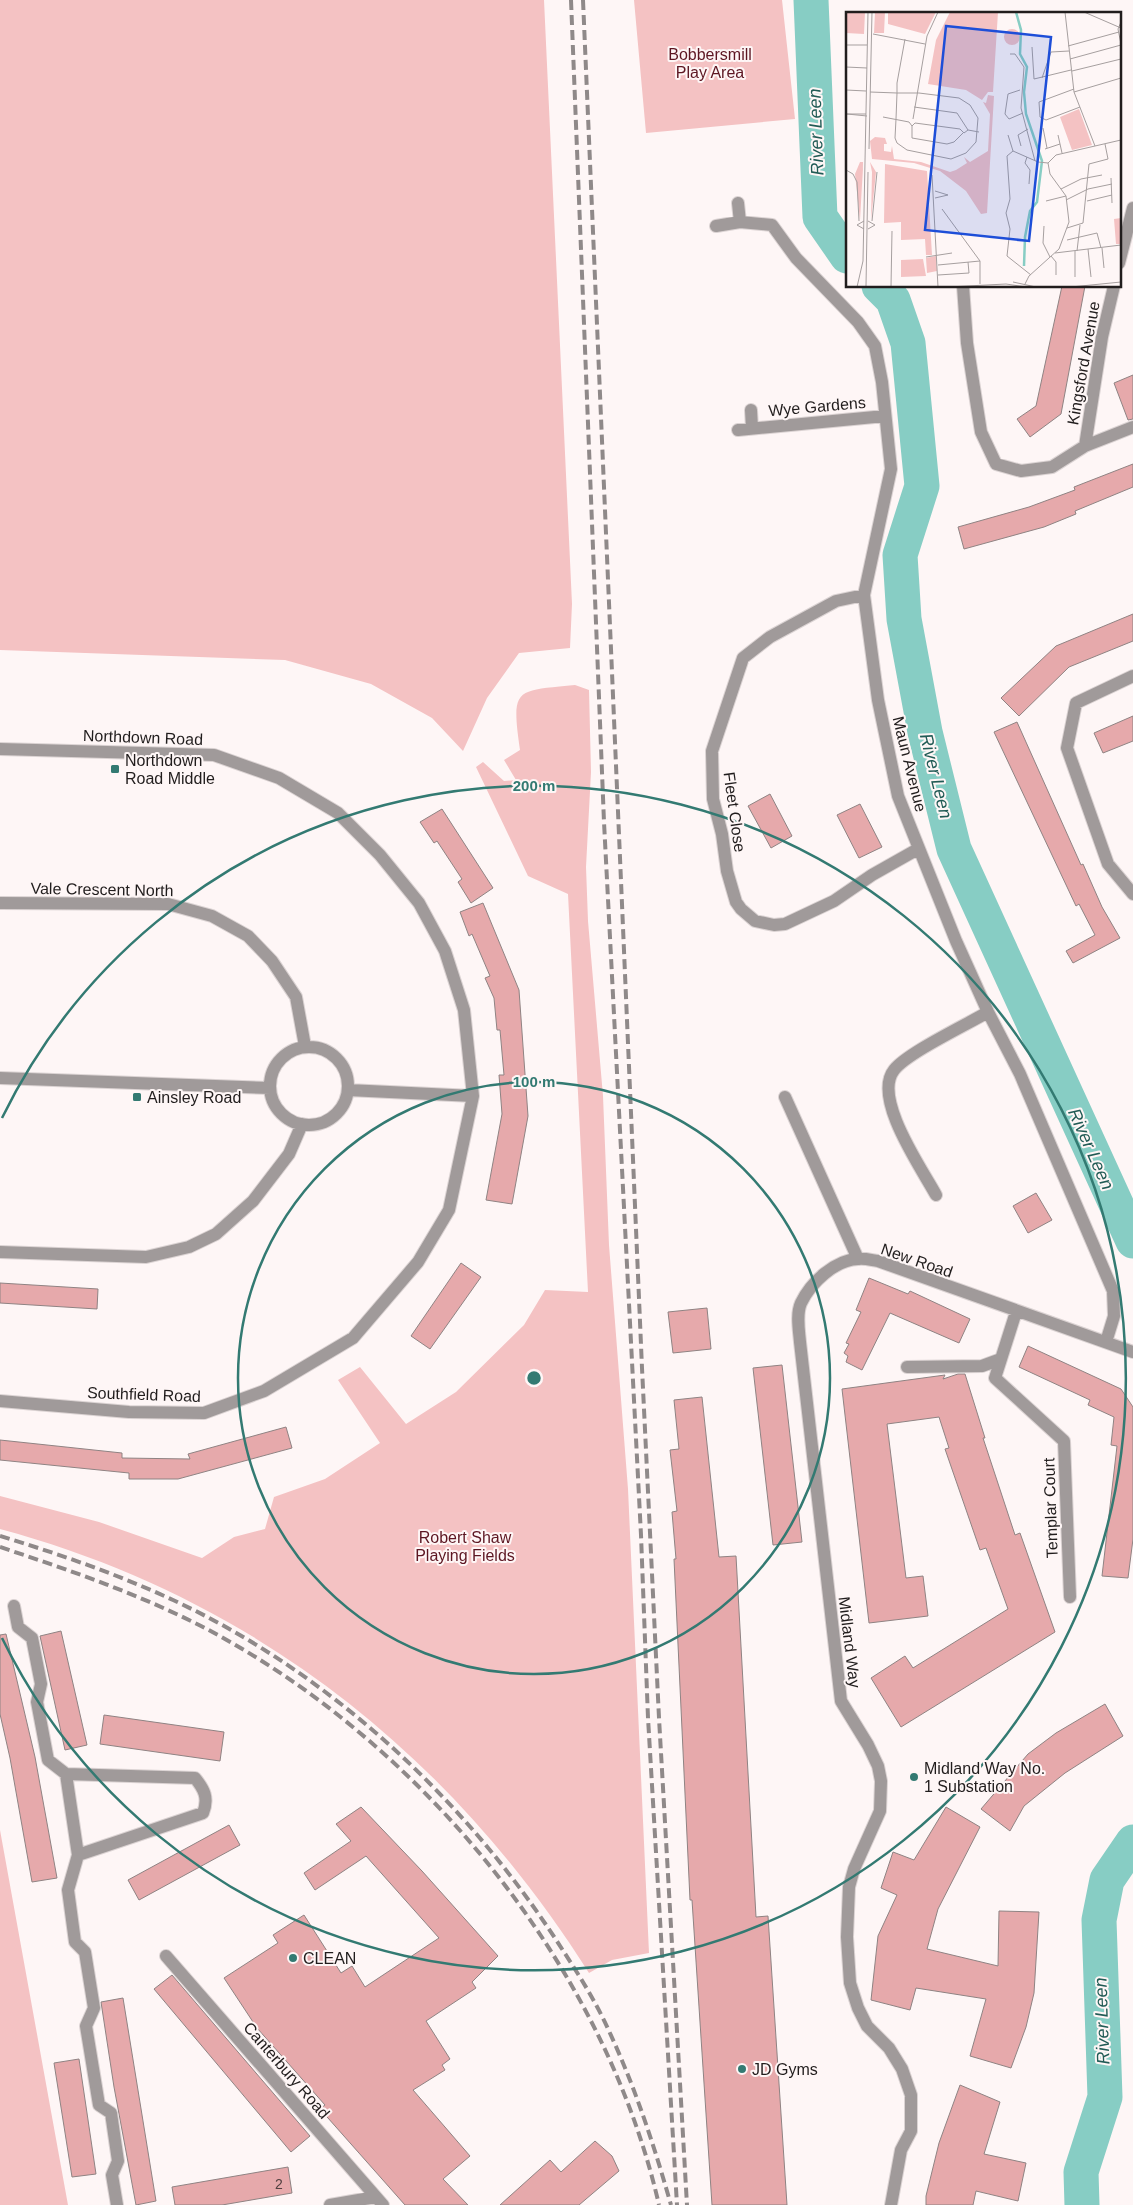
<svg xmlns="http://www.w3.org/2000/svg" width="1133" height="2205" viewBox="0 0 1133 2205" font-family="Helvetica,sans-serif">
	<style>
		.green { fill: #f4c2c3 }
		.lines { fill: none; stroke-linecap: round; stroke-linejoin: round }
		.river { stroke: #87cdc4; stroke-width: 35 }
		.building { fill: #e6a9ab; stroke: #8f8383 }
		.street-casing { stroke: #dbd3d3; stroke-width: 14 }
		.street { stroke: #a09a9a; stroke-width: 12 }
		.rail { stroke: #8f8989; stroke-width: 4; stroke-dasharray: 10 5; stroke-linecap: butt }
		.ring { fill: none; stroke: #337a72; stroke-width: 2.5 }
		.poi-dot { fill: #337a72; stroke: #fef6f6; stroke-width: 2 }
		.labels { text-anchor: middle; stroke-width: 4; stroke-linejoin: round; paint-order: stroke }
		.number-label { font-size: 14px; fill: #524040 }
		.park-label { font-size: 16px; fill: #5d1622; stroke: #fef6f6 }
		.street-label { font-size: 16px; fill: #211d1d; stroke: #fef6f6 }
		.poi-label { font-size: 16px; fill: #211d1d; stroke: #fef6f6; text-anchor: start }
		.water-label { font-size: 18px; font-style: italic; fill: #215b55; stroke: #fef6f6 }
		.inset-river { fill: none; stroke: #87cdc4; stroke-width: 2.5 }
		.inset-road { fill: none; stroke: #a69f9f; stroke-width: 1 }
		.view { fill: #1d4ed8; fill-opacity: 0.15; stroke: #1d4ed8; stroke-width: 2.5 }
		.inset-edge { fill: none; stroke: #211d1d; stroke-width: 2.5 }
		.centre { fill: #337a72; stroke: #fef6f6; stroke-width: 2.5 }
		.ring-label { font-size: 15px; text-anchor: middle; font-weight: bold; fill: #337a72; stroke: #fef6f6; stroke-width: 4; stroke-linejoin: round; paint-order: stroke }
	</style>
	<rect width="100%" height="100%" fill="#fef6f6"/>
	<!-- green -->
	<path class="green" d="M 0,0 L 544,0 L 572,604 L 570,648 L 519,653 L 487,698 L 463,751 L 432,718 L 371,684 L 285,660 L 0,650 Z
		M 634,0 L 782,0 L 795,119 L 646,133 Z
		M 575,685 L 589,690 L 591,772 L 586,867 L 588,921 L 603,1096 L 609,1245 L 628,1489 L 649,1953 L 612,1960 L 589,1973 C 450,1753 252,1597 0,1529 L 0,1496 L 99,1522 L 202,1558 L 234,1537 L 265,1529 L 274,1497 L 325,1479 L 380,1443 L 338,1380 L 360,1367 L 406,1424 L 456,1392 L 524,1325 L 545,1290 L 588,1292 L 568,894 L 528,876 L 476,767 L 483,762 L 504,781 L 516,780 L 504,760 L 520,750 C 511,687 515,691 575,685 Z
		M 0,1830 L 68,2205 L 0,2205 Z"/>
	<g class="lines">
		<!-- river -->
		<path class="river" d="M 811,0 L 820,217 L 847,256
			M 879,286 L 893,300 L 908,343 L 922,486 L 900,555 L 904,619 L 925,732 L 954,849 L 1133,1241
			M 1082,2205 L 1081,2172 L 1105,2097 L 1099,1920 L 1107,1880 L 1133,1842"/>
	</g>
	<!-- building -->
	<path class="building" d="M 1062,286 L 1085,286 L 1061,414 L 1030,437 L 1017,419 L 1036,406 Z
		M 1133,375 L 1133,419 L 1128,420 L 1114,383 Z
		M 1133,464 L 1133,487 L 1075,511 L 1076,514 L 1044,527 L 964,549 L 958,527 L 1029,507 L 1075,490 L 1074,487 Z
		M 1133,614 L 1133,641 L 1069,667 L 1019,716 L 1001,698 L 1056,646 Z
		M 1133,716 L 1133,741 L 1103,753 L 1094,733 Z
		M 1017,722 L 1081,865 L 1083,864 L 1102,907 L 1120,938 L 1073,963 L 1066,951 L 1095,935 L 1079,904 L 1076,906 L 994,732 Z
		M 770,794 L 792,836 L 771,848 L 748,806 Z
		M 860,804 L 882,847 L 859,858 L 837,815 Z
		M 442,809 L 493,888 L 471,903 L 458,882 L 462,879 L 437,841 L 434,843 L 420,822 Z
		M 483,903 L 519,990 L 528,1116 L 512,1204 L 486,1200 L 502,1114 L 499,1075 L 504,1075 L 500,1030 L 497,1030 L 494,998 L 485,978 L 490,976 L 472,934 L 469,936 L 460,912 Z
		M 1036,1193 L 1052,1220 L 1028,1233 L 1013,1206 Z
		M 461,1263 L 481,1277 L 430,1349 L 411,1336 Z
		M 869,1278 L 908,1294 L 910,1291 L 970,1319 L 959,1343 L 890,1313 L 862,1370 L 846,1362 L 848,1356 L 844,1353 L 849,1344 L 846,1343 L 861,1312 L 856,1310 Z
		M 0,1283 L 98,1289 L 97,1309 L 0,1303 Z
		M 707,1308 L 711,1349 L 673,1353 L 668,1312 Z
		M 1028,1346 L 1121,1389 L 1133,1407 L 1133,1539 L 1128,1578 L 1102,1576 L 1117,1446 L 1111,1445 L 1114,1417 L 1088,1405 L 1090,1400 L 1019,1367 Z
		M 782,1365 L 802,1542 L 773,1545 L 753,1368 Z
		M 958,1374 L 965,1374 L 985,1438 L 983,1438 L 1015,1535 L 1020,1533 L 1055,1632 L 901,1727 L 871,1678 L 905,1656 L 913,1668 L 1008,1609 L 986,1548 L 980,1550 L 945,1449 L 949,1448 L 939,1417 L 887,1424 L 906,1578 L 923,1576 L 928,1616 L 869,1623 L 842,1389 L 945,1375 L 943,1379 Z
		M 702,1397 L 719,1557 L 736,1556 L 756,1917 L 768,1916 L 787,2205 L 712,2205 L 692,1900 L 690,1900 L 674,1559 L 676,1559 L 672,1512 L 677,1511 L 670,1450 L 679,1449 L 674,1400 Z
		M 286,1427 L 292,1448 L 178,1479 L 129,1479 L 129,1473 L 0,1460 L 0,1440 L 122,1453 L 122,1458 L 190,1459 L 188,1454 Z
		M 61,1631 L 87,1745 L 65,1750 L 40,1636 Z
		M 6,1634 L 35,1757 L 57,1878 L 32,1882 L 10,1758 L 0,1714 L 0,1635 Z
		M 1105,1704 L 1123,1736 L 1065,1773 L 1024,1806 L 1010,1831 L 981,1809 L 1028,1754 L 1056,1733 Z
		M 104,1715 L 224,1732 L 220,1761 L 100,1744 Z
		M 361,1807 L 422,1871 L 498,1956 L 472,1982 L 476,1988 L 426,2021 L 450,2059 L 442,2065 L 445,2070 L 413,2090 L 470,2156 L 443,2179 L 468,2205 L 405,2205 L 320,2109 L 325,2105 L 257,2028 L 224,1978 L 278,1943 L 273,1935 L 304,1915 L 341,1973 L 352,1966 L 365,1987 L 439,1938 L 366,1856 L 315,1890 L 304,1873 L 351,1841 L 336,1824 Z
		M 946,1807 L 980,1827 L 938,1909 L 927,1949 L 998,1966 L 999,1911 L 1039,1912 L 1034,1993 L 1026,2027 L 1011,2068 L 970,2056 L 986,1999 L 916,1988 L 910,2010 L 871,2000 L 878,1936 L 897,1895 L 881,1888 L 893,1852 L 914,1860 Z
		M 229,1825 L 240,1845 L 139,1900 L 128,1880 Z
		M 172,1975 L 310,2136 L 291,2152 L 154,1989 Z
		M 123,1998 L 156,2201 L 136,2205 L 114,2087 L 101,2002 Z
		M 79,2059 L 96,2174 L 72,2177 L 54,2063 Z
		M 960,2085 L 1000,2102 L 984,2154 L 1026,2163 L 1018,2201 L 976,2191 L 973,2205 L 926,2205 L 926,2196 L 939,2143 Z
		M 595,2141 L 612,2156 L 619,2171 L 579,2205 L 500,2205 L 550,2160 L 561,2172 Z
		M 288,2167 L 292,2193 L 222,2205 L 175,2205 L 172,2187 Z"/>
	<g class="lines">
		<!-- street casing -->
		<g class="street-casing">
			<path id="street" d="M 738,203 L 740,222
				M 716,226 L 740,222 L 772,225 L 796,258 L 858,322 L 875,346 L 882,382 L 891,469 L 864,595 L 878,700 L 898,796 L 956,941 L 988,1012 L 1020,1074 L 1113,1291 L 1114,1316 L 1106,1342
				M 1119,263 L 1133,208
				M 963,286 L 967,343 L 981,432 L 996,464 L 1021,471 L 1052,467 L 1085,446 L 1133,427
				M 751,410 L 752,428
				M 738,430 L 885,416
				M 1085,446 L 1102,337 L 1114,286
				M 864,595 L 836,601 L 770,637 L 743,658 L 712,751 L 713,799 L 722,834 L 727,871 L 736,902 L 741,909 L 755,921 L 774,925 L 785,924 L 834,901 L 872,875 L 918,849
				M 1133,676 L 1076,703 L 1067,748 L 1108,864 L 1133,894
				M 0,749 L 214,755 L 279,778 L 338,813 L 380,855 L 419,903 L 445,951 L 464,1010 L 473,1096 L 449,1210 L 418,1262 L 353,1338 L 264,1391 L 204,1413 L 129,1412 L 0,1401
				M 0,903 L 168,904 L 212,916 L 248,936 L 272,961 L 296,997 L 305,1046
				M270 1086a39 39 0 1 1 78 0a39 39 0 1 1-78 0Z
				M 0,1078 L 270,1088
				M 348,1090 L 473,1096
				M 785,1097 L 858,1259
				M 936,1195 C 922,1169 872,1098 894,1070 C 907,1053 966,1025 988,1012
				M 0,1252 L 146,1257 L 189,1247 L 216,1234 L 253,1201 L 289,1154 L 302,1124
				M 1016,1312 L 995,1378 L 1064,1441 L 1070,1597
				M 907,1367 L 982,1366 L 1001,1359
				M 14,1606 L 18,1627 L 32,1638 L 41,1684 L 37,1702 L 48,1760 L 66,1774 L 78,1855 L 68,1890 L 75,1942 L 85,1952 L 94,2008 L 86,2026 L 99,2105 L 111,2113 L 118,2161 L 112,2175 L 117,2205
				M 66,1774 L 195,1778 C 204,1789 209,1798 203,1813 L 78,1855
				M 166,1956 L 383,2205
				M 330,2205 L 376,2197
				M 891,2205 L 901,2150 L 911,2131 L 911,2095 L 902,2069 L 889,2048 L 867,2026 L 858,2008 L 850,1983 L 847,1937 L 849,1887 L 854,1869 L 880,1811 L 881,1781 L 878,1766 L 868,1745 L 841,1701 L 800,1342 C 799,1330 796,1314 801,1303 C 811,1282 835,1260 858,1259 C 864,1258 871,1260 878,1261 L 1133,1352"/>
		</g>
		<!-- street -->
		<use href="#street" class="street"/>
		<!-- rail -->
		<path class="rail" d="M 571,0 L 604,822 L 641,1535 L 648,1718 L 677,2205
			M 583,0 L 642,1368 L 659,1718 L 687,2205
			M 0,1536 C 59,1554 117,1574 173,1600 C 332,1674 468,1802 562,1949 C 579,1975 596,2002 609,2031 C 635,2087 654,2145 671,2205
			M 0,1547 C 69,1570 136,1593 201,1626 C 419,1739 604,1964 659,2205"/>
	</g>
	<!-- distance rings -->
	<g class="ring">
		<circle cx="534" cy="1378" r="296"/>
		<path d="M2 1118A592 592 0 1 1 2 1638"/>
	</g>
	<!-- markers -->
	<g class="poi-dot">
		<rect x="110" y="764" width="10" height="10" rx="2.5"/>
		<rect x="132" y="1092" width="10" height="10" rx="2.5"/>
		<circle cx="914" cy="1777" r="5"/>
		<circle cx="293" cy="1958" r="5"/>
		<circle cx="742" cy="2069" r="5"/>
	</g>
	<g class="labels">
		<!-- number labels -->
		<g class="number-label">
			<text x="279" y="2189">2</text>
		</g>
		<!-- park labels -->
		<g class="park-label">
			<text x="710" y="60">Bobbersmill<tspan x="710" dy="18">Play Area</tspan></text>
			<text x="465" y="1543">Robert Shaw<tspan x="465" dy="18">Playing Fields</tspan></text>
		</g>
		<!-- street labels -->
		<g class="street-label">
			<text transform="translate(1083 363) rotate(-80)" y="6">Kingsford Avenue</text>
			<text transform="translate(817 406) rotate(-5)" y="6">Wye Gardens</text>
			<text transform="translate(143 737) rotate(2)" y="6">Northdown Road</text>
			<text transform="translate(910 764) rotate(76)" y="6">Maun Avenue</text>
			<text transform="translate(735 812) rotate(82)" y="6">Fleet Close</text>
			<text transform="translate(102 889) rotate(1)" y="6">Vale Crescent North</text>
			<text transform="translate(917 1260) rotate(19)" y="6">New Road</text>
			<text transform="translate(144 1394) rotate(2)" y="6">Southfield Road</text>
			<text transform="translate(1050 1508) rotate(-92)" y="6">Templar Court</text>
			<text transform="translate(850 1642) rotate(83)" y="6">Midland Way</text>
			<text transform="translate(287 2070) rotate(49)" y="6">Canterbury Road</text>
		</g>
		<!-- poi labels -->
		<g class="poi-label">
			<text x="125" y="766">Northdown<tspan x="125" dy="18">Road Middle</tspan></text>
			<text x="147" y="1103">Ainsley Road</text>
			<text x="924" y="1774">Midland Way No.<tspan x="924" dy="18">1 Substation</tspan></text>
			<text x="303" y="1964">CLEAN</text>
			<text x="752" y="2075">JD Gyms</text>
		</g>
		<!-- water labels -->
		<g class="water-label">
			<text transform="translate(816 132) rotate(-92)" y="6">River Leen</text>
			<text transform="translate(936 776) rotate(76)" y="6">River Leen</text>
			<text transform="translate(1091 1149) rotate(66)" y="6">River Leen</text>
			<text transform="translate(1102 2021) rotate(-92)" y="6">River Leen</text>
		</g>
	</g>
	<!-- overview -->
	<g transform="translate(846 12)">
		<rect width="275" height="275" fill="#fef6f6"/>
		<path d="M 0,0 L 19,0 L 18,22 L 0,21 ZM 29,0 L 39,0 L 38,21 L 28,21 ZM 42,0 L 90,0 L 79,22 L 42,12 ZM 104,0 L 152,0 L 147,80 L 142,80 L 136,88 L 120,78 L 82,72 L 90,28 ZM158 25a8 8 0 1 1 16 0a8 8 0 1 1-16 0ZM 142,83 L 148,84 L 141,201 L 135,202 L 120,179 L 94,159 L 68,151 L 26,147 L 24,129 L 29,125 L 39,126 L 41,132 L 38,132 L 38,139 L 45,140 L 46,134 L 48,147 L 75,150 L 104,160 L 110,158 L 121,151 L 118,145 L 124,150 L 142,139 L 144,102 L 137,90 L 140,91 ZM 233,97 L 246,133 L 226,138 L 214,105 ZM 14,150 L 17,150 L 16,208 L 17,155 L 14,208 L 9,162 ZM 24,150 L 30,160 L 25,208 L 26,160 ZM 39,152 L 81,159 L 86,243 L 80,243 L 79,227 L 55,228 L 55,210 L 38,211 ZM 275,206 L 275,232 L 270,232 L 268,207 ZM 90,244 L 91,259 L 81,261 L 80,246 ZM 77,247 L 80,264 L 55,265 L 55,248 Z" fill="#f4c2c3"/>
		<path class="inset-river" d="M 170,0 L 175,18 L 174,42 L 181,55 L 178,80 L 180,102 L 196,149 L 191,190 L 184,199 L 179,225 L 178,254"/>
		<path class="inset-road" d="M 219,0 L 228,80 L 249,134M 238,0 L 275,16M 275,10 L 272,17 L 275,32M 27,22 L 79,32M 0,33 L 21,33M 222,34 L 273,20M 186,35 L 188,67 L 225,58M 164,42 L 169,42 L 178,55 L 175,96 L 189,149M 224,47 L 275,33M 0,55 L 21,56M 226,59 L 275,47M 196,66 L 205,40 L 223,39M 228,77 L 193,90 L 194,105 L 200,108 L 234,95M 0,78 L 20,79M 174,78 L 162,82 L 159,102 L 163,107 L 177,101M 24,80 L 51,81 L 73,81 L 113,86 L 124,93 L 132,106 L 130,130 L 120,141 L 105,147 L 61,138 L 51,131 L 49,126 L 50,107 L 51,81 L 51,71 L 59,27M 228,80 L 275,66M 68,95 L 111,101 L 122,118M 0,102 L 20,102M 1,102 L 21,104M 37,105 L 63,110 L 66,114 L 69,111 L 114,117 L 118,121 L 122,118 L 133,120M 67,107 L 81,24 L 92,0M 66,114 L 66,126 L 101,132 L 108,130 L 117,121M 197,116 L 201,136M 162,123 L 167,139 L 192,150 L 202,151M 212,123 L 216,141M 175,134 L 172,123 L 182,117M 23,137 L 26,0M 199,137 L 214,132M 167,139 L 161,144 L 164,187 L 160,201 L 164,217 L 161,244 L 185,263M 181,145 L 179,151 L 184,158 L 183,172M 202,151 L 210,143 L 275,128M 0,158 L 7,162 L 11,170 L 13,209M 86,163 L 92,275M 265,166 L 266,191M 215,177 L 235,167 L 256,163M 89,179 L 102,183 L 89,186M 220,188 L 242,177 L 266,172M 200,189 L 220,184M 241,189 L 266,183M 96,197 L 134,249 L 134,272M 26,209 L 31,160M 198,214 L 197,231 L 204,245M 221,216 L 237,211 L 243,152 L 262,147 L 259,132M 18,217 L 11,213 L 18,209M 22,217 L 29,213 L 22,209M 221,228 L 251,221 L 255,236M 256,236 L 258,256M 242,237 L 245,265M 229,239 L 229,265M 231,239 L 234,213M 209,241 L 275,233M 205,244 L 210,250 L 210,263M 80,245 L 106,241M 92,253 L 134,249M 92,263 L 123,261 L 122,250M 167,270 L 190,275M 179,272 L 183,264 L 213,237 L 223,210 L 220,184 L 204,162 L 202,151M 20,274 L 22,160M 11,275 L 17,249 L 22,0M 45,275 L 46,219M 102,275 L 160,272 L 180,275M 225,275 L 275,270"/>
		<path class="view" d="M 100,14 L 205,25 L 183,229 L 79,218 Z"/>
		<rect width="275" height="275" class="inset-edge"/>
	</g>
	<circle cx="534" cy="1378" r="8" class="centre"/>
	<g class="ring-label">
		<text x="534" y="791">200 m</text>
		<text x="534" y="1087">100 m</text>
	</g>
</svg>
